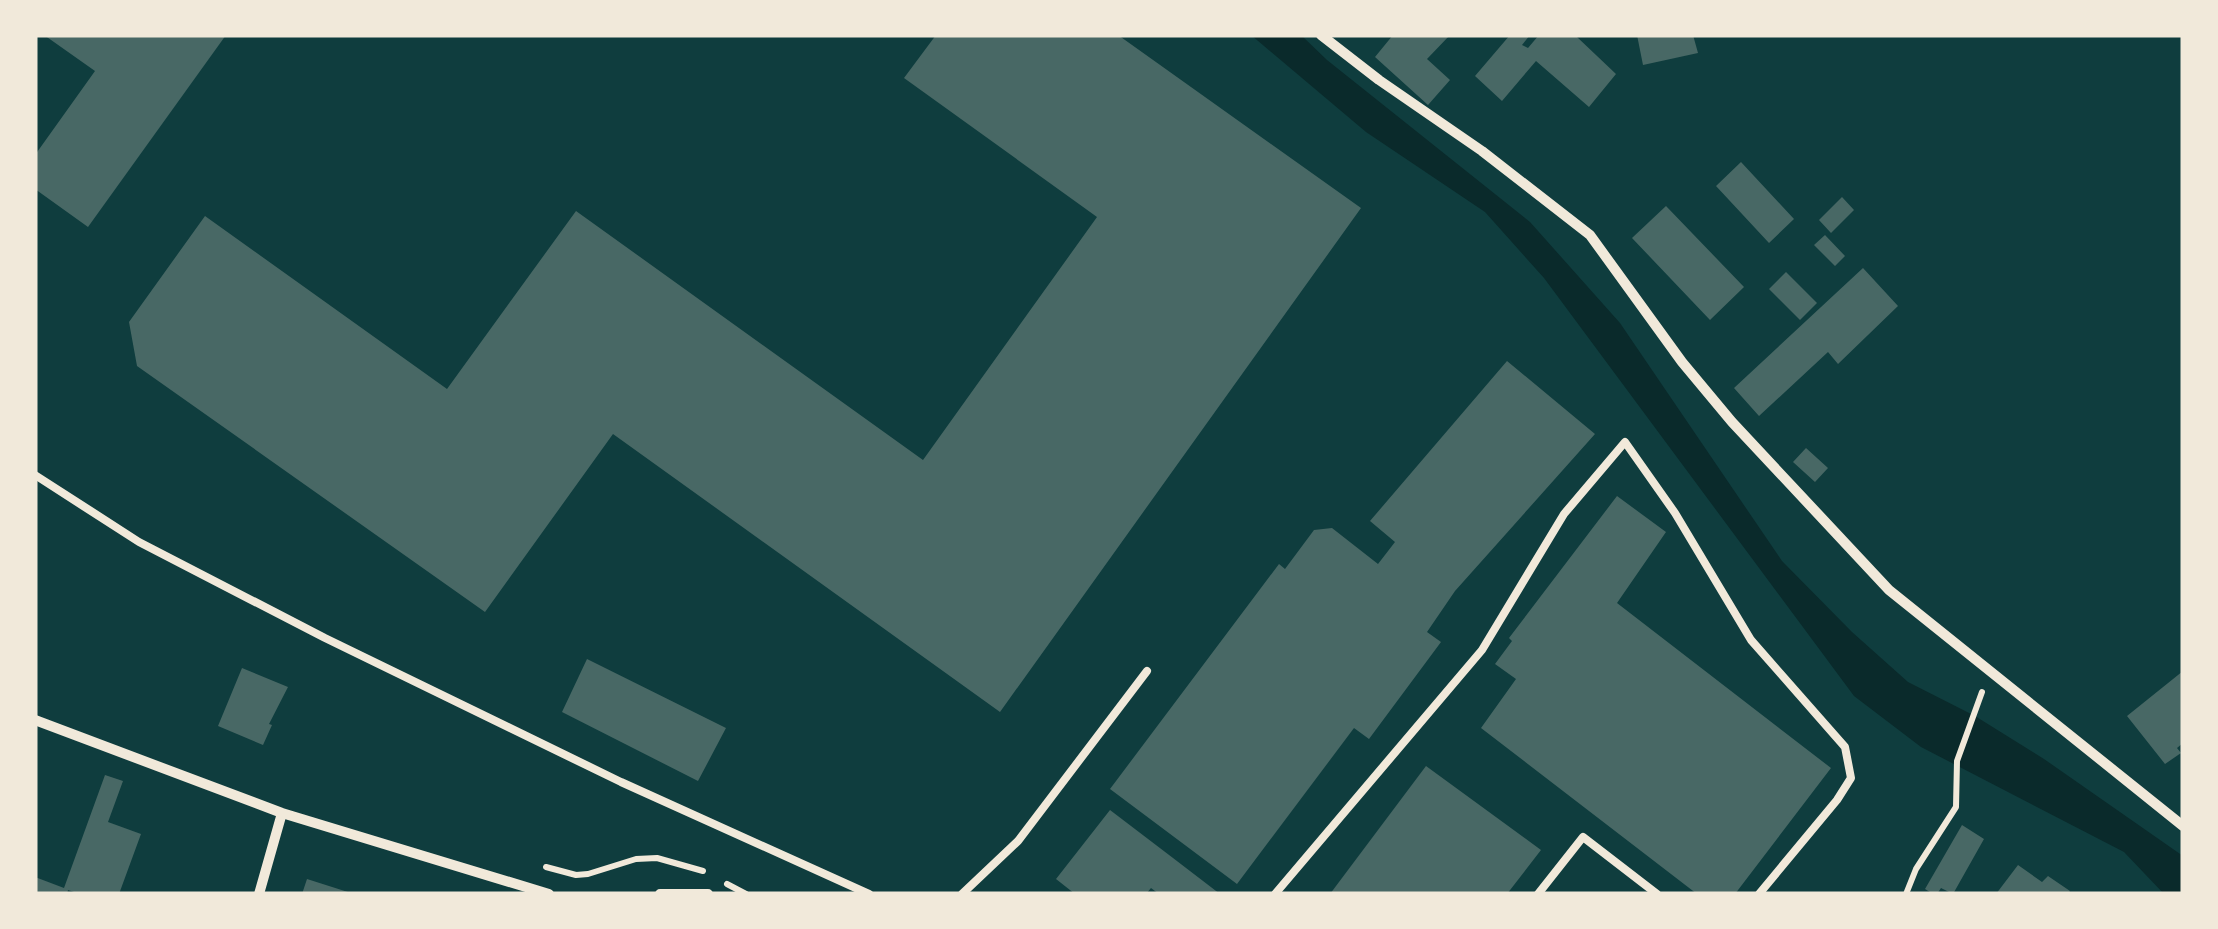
<svg xmlns="http://www.w3.org/2000/svg" width="2218" height="929" viewBox="0 0 2218 929" font-family="'Varela Round',sans-serif">
	<style>
		.water { fill: #0a2a2b }
		.building { fill: #486865 }
		.lines { fill: none; stroke-linecap: round; stroke-linejoin: round }
		.path { stroke: #f1e9da; stroke-width: 6 }
		.service { stroke: #f1e9da; stroke-width: 8 }
		.minor { stroke: #f1e9da; stroke-width: 10 }
	</style>
	<rect width="100%" height="100%" fill="#0f3d3e"/>
	<!-- water -->
	<path class="water" d="M 1251,35 L 1301,35 L 1327,60 L 1530,222 L 1620,323 L 1782,561 L 1852,632 L 1908,682 L 1975,716 L 2044,759 L 2183,856 L 2183,894 L 2164,894 L 2124,852 L 1921,747 L 1854,696 L 1544,278 L 1485,212 L 1366,132 Z"/>
	<!-- building -->
	<path class="building" d="M 44,35 L 226,35 L 88,227 L 35,189 L 35,155 L 95,71 Z
		M 936,35 L 1118,35 L 1361,208 L 1000,712 L 613,434 L 485,612 L 137,366 L 129,322 L 205,216 L 447,389 L 576,211 L 923,460 L 1097,217 L 904,78 Z
		M 1393,35 L 1450,35 L 1427,59 L 1450,80 L 1428,105 L 1375,57 Z
		M 1510,35 L 1530,35 L 1522,45 L 1528,48 L 1539,35 L 1579,35 L 1577,37 L 1616,74 L 1589,107 L 1536,61 L 1502,101 L 1475,76 Z
		M 1637,35 L 1693,35 L 1698,53 L 1643,65 Z
		M 1741,162 L 1794,219 L 1769,243 L 1716,186 Z
		M 1842,197 L 1854,210 L 1831,233 L 1819,220 Z
		M 1666,206 L 1744,287 L 1710,320 L 1632,238 Z
		M 1825,235 L 1845,256 L 1835,266 L 1814,245 Z
		M 1863,268 L 1898,306 L 1838,364 L 1828,352 L 1759,416 L 1734,388 Z
		M 1786,272 L 1817,303 L 1800,320 L 1769,289 Z
		M 1507,361 L 1595,434 L 1455,591 L 1427,632 L 1441,642 L 1369,739 L 1354,728 L 1237,884 L 1110,789 L 1279,564 L 1285,569 L 1314,530 L 1332,528 L 1378,564 L 1395,542 L 1370,521 Z
		M 1806,448 L 1828,468 L 1815,482 L 1793,462 Z
		M 1617,496 L 1666,532 L 1617,603 L 1831,768 L 1735,894 L 1697,894 L 1481,728 L 1516,679 L 1495,664 L 1512,641 L 1509,638 Z
		M 587,659 L 726,728 L 698,781 L 562,712 Z
		M 242,668 L 288,687 L 269,724 L 272,725 L 263,745 L 218,726 Z
		M 2183,671 L 2183,743 L 2177,748 L 2181,753 L 2165,764 L 2127,716 Z
		M 1426,766 L 1541,850 L 1507,894 L 1330,894 Z
		M 105,775 L 123,781 L 108,822 L 141,834 L 119,894 L 80,894 L 68,890 L 67,894 L 35,894 L 35,877 L 64,888 Z
		M 1110,810 L 1173,858 L 1220,894 L 1159,894 L 1151,888 L 1146,894 L 1075,894 L 1056,879 Z
		M 1962,825 L 1984,839 L 1953,894 L 1941,888 L 1937,894 L 1933,894 L 1925,889 Z
		M 2018,865 L 2042,882 L 2048,876 L 2070,891 L 2068,894 L 1996,894 Z
		M 307,879 L 351,893 L 351,894 L 302,894 Z"/>
	<g class="lines">
		<!-- path -->
		<path class="path" d="M 546,867 L 576,875 L 588,874 L 636,859 L 657,858 L 703,871
			M 727,884 L 746,894
			M 1906,894 L 1916,869 L 1956,807 L 1957,761 L 1982,692"/>
		<!-- service -->
		<path class="service" d="M 35,475 L 139,542 L 325,638 L 621,782 L 869,894
			M 962,894 L 1018,841 L 1147,671
			M 1275,894 L 1482,650 L 1564,514 L 1625,442 L 1675,513 L 1751,640 L 1845,747 L 1851,778 L 1837,800 L 1759,894
			M 1538,894 L 1583,837 L 1657,894"/>
		<!-- minor -->
		<path class="minor" d="M 1321,35 L 1379,80 L 1482,151 L 1590,235 L 1682,362 L 1732,422 L 1889,590 L 2183,826
			M 35,720 L 282,813 L 549,894
			M 259,894 L 282,813
			M 660,894 L 708,894"/>
	</g>
	<!-- border -->
	<rect width="2218" height="929" fill="none" stroke="#f1e9da" stroke-width="75"/>
</svg>
